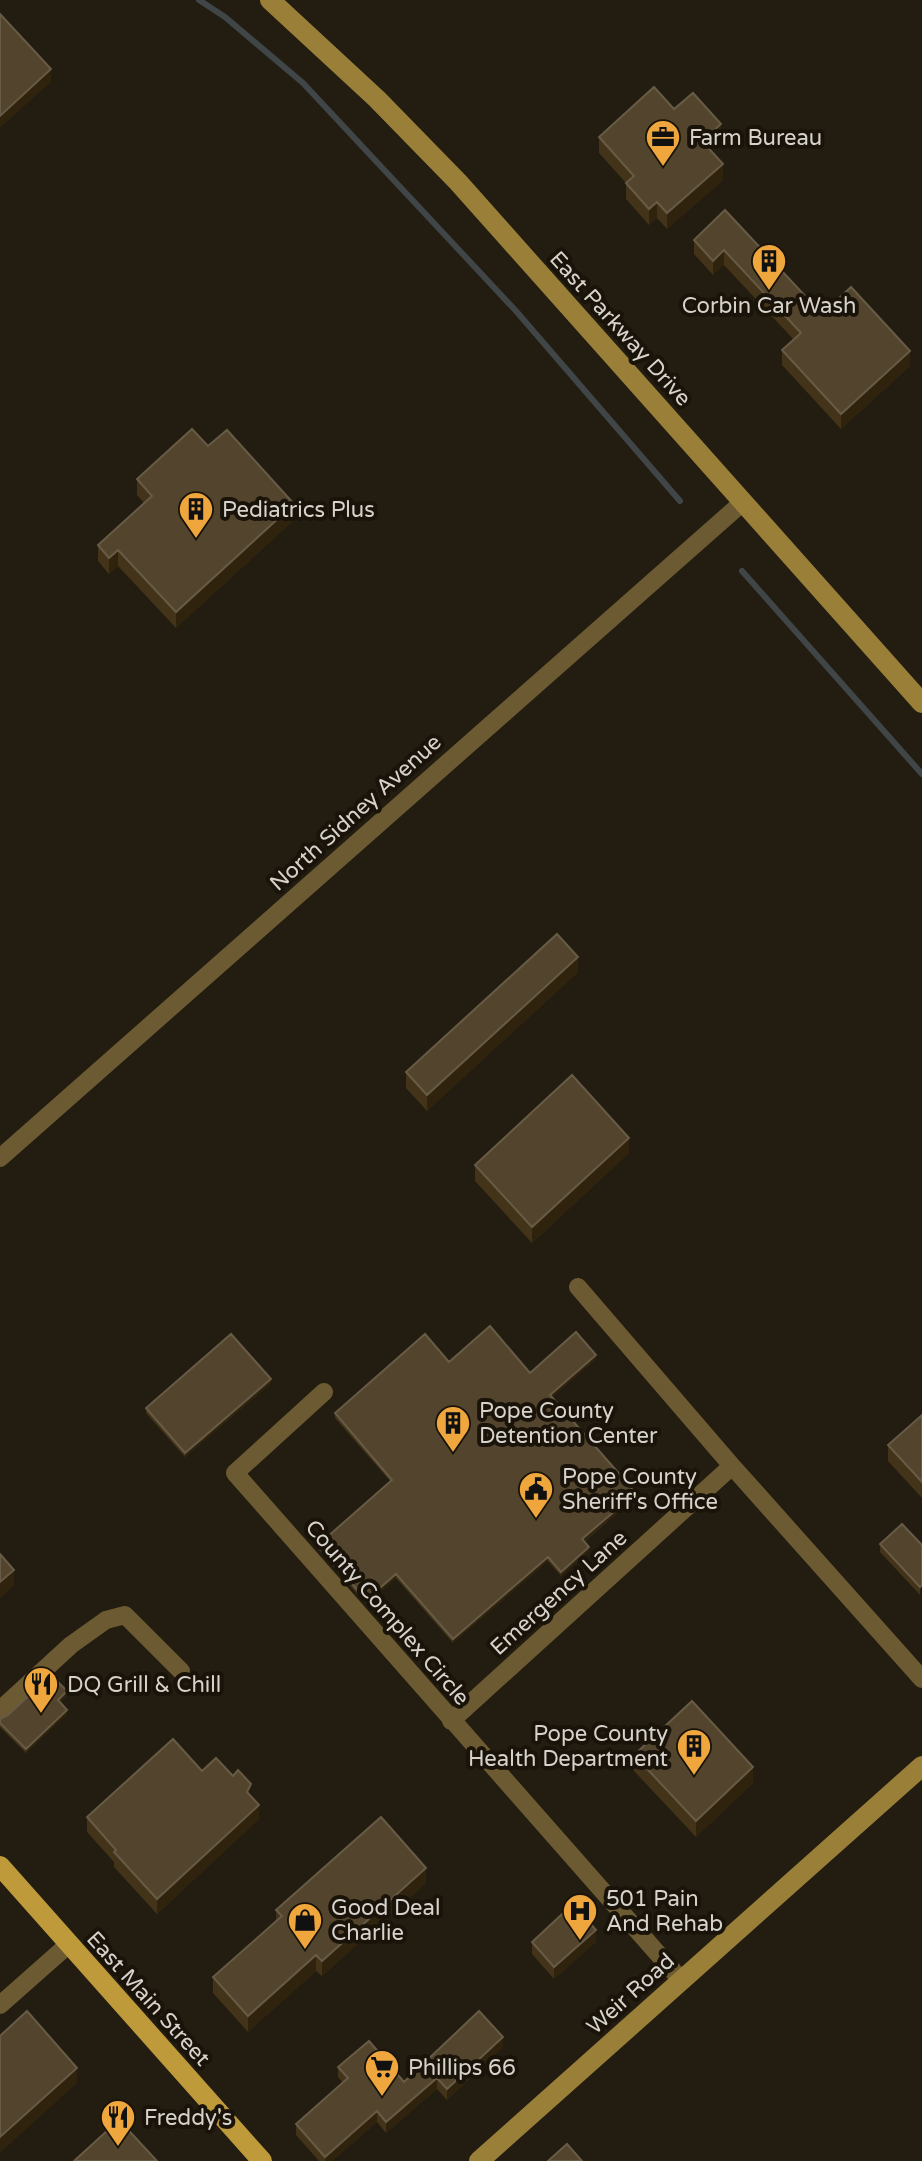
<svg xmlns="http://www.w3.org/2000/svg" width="922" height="2161" viewBox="0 0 922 2161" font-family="'Varela Round',sans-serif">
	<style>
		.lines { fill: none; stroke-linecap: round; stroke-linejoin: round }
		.stream { stroke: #404647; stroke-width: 6 }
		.minor { stroke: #6c5b32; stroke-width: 18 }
		.secondary { stroke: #9a7f38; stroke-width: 20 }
		.primary { stroke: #be9a3b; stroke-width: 20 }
		.wall { fill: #433419 }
		.shaded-wall { fill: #2f230e }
		.building { fill: #53452d; stroke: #685b46; stroke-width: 2 }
		.labels { text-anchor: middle; stroke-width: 8; stroke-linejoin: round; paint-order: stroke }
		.poi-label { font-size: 22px; fill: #d7d3cc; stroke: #191309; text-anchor: start }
		.street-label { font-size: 22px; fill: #d7d3cc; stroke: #191309 }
	</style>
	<rect width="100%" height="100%" fill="#221c11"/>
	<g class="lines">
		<!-- stream -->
		<path class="stream" d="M 199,0 L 225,17 L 303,83 L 516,311 L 680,501
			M 742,571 L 922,774"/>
		<!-- minor -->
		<path class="minor" d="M 0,1158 L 743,502
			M 578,1287 L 732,1466 L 922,1679
			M 324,1392 L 235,1473 L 681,1980
			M 0,1710 L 71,1645 L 106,1620 L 125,1615 L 181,1671
			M 451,1721 L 732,1466
			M 0,2005 L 69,1944"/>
		<!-- secondary -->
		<path class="secondary" d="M 270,0 L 377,99 L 458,182 L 922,703
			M 479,2161 L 922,1766"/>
		<!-- primary -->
		<path class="primary" d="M 0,1866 L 262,2161"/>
	</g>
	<!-- wall -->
	<path class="wall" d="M 674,109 L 721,140 L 710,149 L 723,180 L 667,229 L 657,218 L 649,225 L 626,199 L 626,183 L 599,153 L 599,137 Z
		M 725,210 L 822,314 L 910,366 L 841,429 L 782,365 L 782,350 L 794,340 L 724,265 L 713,275 L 694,254 L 694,240 Z
		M 208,446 L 294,520 L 176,628 L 118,566 L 109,574 L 98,561 L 98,545 L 144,503 L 137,495 L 137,479 Z
		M 578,972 L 427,1111 L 406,1088 L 406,1072 Z
		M 629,1153 L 532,1243 L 475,1181 L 475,1165 Z
		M 596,1359 L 552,1397 L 636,1497 L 584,1542 L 589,1551 L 561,1576 L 548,1561 L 453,1643 L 396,1578 L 366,1604 L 318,1549 L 318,1545 L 390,1481 L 335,1418 L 335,1413 L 449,1362 L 530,1373 Z
		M 271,1383 L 185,1457 L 146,1413 L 146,1408 Z
		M 922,1415 L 922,1498 L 888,1461 L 888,1445 Z
		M 880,1544 L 922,1545 L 920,1595 L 880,1552 Z
		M 67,1696 L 60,1702 L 67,1714 L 26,1753 L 0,1727 L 0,1719 Z
		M 634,1755 L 753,1783 L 696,1837 L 634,1771 Z
		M 202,1771 L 251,1796 L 259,1819 L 157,1914 L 114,1867 L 114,1862 L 87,1832 L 87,1817 Z
		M 426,1883 L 322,1976 L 316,1971 L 248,2032 L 213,1993 L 213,1977 L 276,1921 L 276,1910 Z
		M 532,1942 L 596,1942 L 554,1979 L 532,1954 Z
		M 503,2047 L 447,2100 L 437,2089 L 386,2133 L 377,2122 L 332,2161 L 319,2161 L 296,2135 L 296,2124 L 343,2083 L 338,2077 L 338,2067 L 404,2082 Z"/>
	<!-- shaded-wall -->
	<path class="shaded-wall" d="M 51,69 L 51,82 L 0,128 L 0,116 Z
		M 721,124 L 721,140 L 702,156 L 702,141 Z
		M 723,164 L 723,180 L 667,229 L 667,213 Z
		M 657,202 L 657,218 L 649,225 L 649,209 Z
		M 724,250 L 724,265 L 713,275 L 713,261 Z
		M 910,351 L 910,366 L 841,429 L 841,414 Z
		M 294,504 L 294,520 L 176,628 L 176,612 Z
		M 118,550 L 118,566 L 109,574 L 109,558 Z
		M 578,957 L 578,972 L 427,1111 L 427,1095 Z
		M 629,1138 L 629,1153 L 532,1243 L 532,1227 Z
		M 596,1355 L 596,1359 L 550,1399 L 550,1395 Z
		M 271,1379 L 271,1383 L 185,1457 L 185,1453 Z
		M 636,1493 L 636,1497 L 582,1543 L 582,1539 Z
		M 589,1547 L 589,1551 L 561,1576 L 561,1572 Z
		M 548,1557 L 548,1561 L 453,1643 L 453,1639 Z
		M 14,1570 L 14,1586 L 0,1598 L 0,1582 Z
		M 396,1574 L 396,1578 L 366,1604 L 366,1600 Z
		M 67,1691 L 67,1696 L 58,1704 L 58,1700 Z
		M 67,1710 L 67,1714 L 26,1753 L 26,1749 Z
		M 753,1767 L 753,1783 L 696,1837 L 696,1821 Z
		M 259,1805 L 259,1819 L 157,1914 L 157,1899 Z
		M 426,1868 L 426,1883 L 322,1976 L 322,1961 Z
		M 596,1930 L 596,1942 L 554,1979 L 554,1967 Z
		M 316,1955 L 316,1971 L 248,2032 L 248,2016 Z
		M 503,2037 L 503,2047 L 447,2100 L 447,2089 Z
		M 77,2068 L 77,2083 L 0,2153 L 0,2137 Z
		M 437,2078 L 437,2089 L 386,2133 L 386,2122 Z
		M 377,2111 L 377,2122 L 332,2161 L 325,2161 L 325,2157 Z"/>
	<!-- building -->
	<path class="building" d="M 0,14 L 51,69 L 0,116 Z
		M 654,87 L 674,109 L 693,93 L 721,124 L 702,141 L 723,164 L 667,213 L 657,202 L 649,209 L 626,183 L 634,176 L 599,137 Z
		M 725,210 L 822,314 L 851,287 L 910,351 L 841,414 L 782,350 L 801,333 L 724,250 L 713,261 L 694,240 Z
		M 192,429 L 208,446 L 227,430 L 294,504 L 176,612 L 118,550 L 109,558 L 98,545 L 152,496 L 137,479 Z
		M 557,934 L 578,957 L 427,1095 L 406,1072 Z
		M 572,1075 L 629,1138 L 532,1227 L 475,1165 Z
		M 490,1326 L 530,1373 L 576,1332 L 596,1355 L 550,1395 L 636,1493 L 582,1539 L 589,1547 L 561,1572 L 548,1557 L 453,1639 L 396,1574 L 366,1600 L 318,1545 L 392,1480 L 335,1413 L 425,1334 L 449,1362 Z
		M 231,1334 L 271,1379 L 185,1453 L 146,1408 Z
		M 922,1415 L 922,1482 L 888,1445 Z
		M 902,1524 L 922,1545 L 922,1585 L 920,1587 L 880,1544 Z
		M 0,1554 L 14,1570 L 0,1582 Z
		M 51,1675 L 67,1691 L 58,1700 L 67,1710 L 26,1749 L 0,1723 L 0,1719 L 8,1715 Z
		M 692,1701 L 753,1767 L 696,1821 L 634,1755 Z
		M 173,1739 L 202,1771 L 216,1758 L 233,1776 L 238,1770 L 251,1784 L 247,1792 L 259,1805 L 157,1899 L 114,1852 L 116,1850 L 87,1817 Z
		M 381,1817 L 426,1868 L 322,1961 L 316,1955 L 248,2016 L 213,1977 L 282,1916 L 276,1910 Z
		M 573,1904 L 596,1930 L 554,1967 L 532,1942 Z
		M 27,2011 L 77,2068 L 0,2137 L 0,2036 Z
		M 479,2011 L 503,2037 L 447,2089 L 437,2078 L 386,2122 L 377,2111 L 325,2157 L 296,2124 L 348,2078 L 338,2067 L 369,2041 L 404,2082 Z
		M 119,2120 L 157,2161 L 74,2161 Z
		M 567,2144 L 582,2161 L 548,2161 Z"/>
	<!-- icons -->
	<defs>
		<g id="office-pin" transform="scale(1.8)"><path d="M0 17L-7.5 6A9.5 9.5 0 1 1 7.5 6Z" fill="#efa73d" stroke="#191309"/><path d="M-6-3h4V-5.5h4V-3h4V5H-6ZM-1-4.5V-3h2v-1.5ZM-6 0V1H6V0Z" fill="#111"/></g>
		<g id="building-pin" transform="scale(1.8)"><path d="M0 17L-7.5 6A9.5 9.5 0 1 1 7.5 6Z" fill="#efa73d" stroke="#191309"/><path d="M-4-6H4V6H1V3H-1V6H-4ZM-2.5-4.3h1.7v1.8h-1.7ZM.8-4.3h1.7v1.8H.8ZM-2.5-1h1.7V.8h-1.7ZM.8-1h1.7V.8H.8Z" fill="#111"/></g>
		<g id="civic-pin" transform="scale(1.8)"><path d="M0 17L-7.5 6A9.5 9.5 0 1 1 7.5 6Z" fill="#efa73d" stroke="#191309"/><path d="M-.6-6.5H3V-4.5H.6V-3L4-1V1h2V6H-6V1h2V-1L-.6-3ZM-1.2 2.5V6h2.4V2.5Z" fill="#111"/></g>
		<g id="restaurant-pin" transform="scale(1.8)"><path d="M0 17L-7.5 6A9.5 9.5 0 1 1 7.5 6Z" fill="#efa73d" stroke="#191309"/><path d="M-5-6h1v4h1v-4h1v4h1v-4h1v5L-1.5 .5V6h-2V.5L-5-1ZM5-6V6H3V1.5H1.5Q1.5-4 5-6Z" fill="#111"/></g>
		<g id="hospital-pin" transform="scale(1.8)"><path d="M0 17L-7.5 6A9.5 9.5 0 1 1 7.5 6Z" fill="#efa73d" stroke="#191309"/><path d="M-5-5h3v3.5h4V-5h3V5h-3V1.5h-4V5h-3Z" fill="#111"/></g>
		<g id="shop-pin" transform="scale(1.8)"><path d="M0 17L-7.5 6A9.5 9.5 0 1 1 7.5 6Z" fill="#efa73d" stroke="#191309"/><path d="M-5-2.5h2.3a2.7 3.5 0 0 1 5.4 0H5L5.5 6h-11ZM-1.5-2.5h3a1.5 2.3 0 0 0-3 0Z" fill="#111"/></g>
		<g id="supermarket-pin" transform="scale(1.8)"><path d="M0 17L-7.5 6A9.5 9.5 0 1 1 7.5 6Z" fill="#efa73d" stroke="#191309"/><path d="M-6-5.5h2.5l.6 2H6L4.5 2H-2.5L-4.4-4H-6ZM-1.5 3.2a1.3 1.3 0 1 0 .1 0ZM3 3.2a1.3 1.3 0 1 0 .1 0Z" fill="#111"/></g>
	</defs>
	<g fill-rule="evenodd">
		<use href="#office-pin" x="663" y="137"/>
		<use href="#building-pin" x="769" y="261"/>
		<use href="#building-pin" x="196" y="509"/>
		<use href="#building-pin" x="453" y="1423"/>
		<use href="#civic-pin" x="536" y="1489"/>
		<use href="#restaurant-pin" x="41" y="1684"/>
		<use href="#building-pin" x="694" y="1746"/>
		<use href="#hospital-pin" x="580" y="1911"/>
		<use href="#shop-pin" x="305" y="1920"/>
		<use href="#supermarket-pin" x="382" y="2067"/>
		<use href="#restaurant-pin" x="118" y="2117"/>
	</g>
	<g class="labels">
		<!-- poi labels -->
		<g class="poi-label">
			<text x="689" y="145">Farm Bureau</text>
			<text x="769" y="313" text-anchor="middle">Corbin Car Wash</text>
			<text x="222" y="517">Pediatrics Plus</text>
			<text x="479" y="1418">Pope County<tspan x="479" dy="25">Detention Center</tspan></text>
			<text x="562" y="1484">Pope County<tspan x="562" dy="25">Sheriff's Office</tspan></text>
			<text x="67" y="1692">DQ Grill &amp; Chill</text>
			<text x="668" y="1741" text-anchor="end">Pope County<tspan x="668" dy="25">Health Department</tspan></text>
			<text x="606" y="1906">501 Pain<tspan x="606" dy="25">And Rehab</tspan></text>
			<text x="331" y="1915">Good Deal<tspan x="331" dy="25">Charlie</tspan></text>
			<text x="408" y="2075">Phillips 66</text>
			<text x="144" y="2125">Freddy's</text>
		</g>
		<!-- street labels -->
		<g class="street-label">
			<text transform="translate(621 328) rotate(48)" y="8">East Parkway Drive</text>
			<text transform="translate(355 812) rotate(-42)" y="8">North Sidney Avenue</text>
			<text transform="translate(558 1592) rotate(-42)" y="8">Emergency Lane</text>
			<text transform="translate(388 1612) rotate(49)" y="8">County Complex Circle</text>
			<text transform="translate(630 1993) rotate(-42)" y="8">Weir Road</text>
			<text transform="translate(149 1998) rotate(48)" y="8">East Main Street</text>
		</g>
	</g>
</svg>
